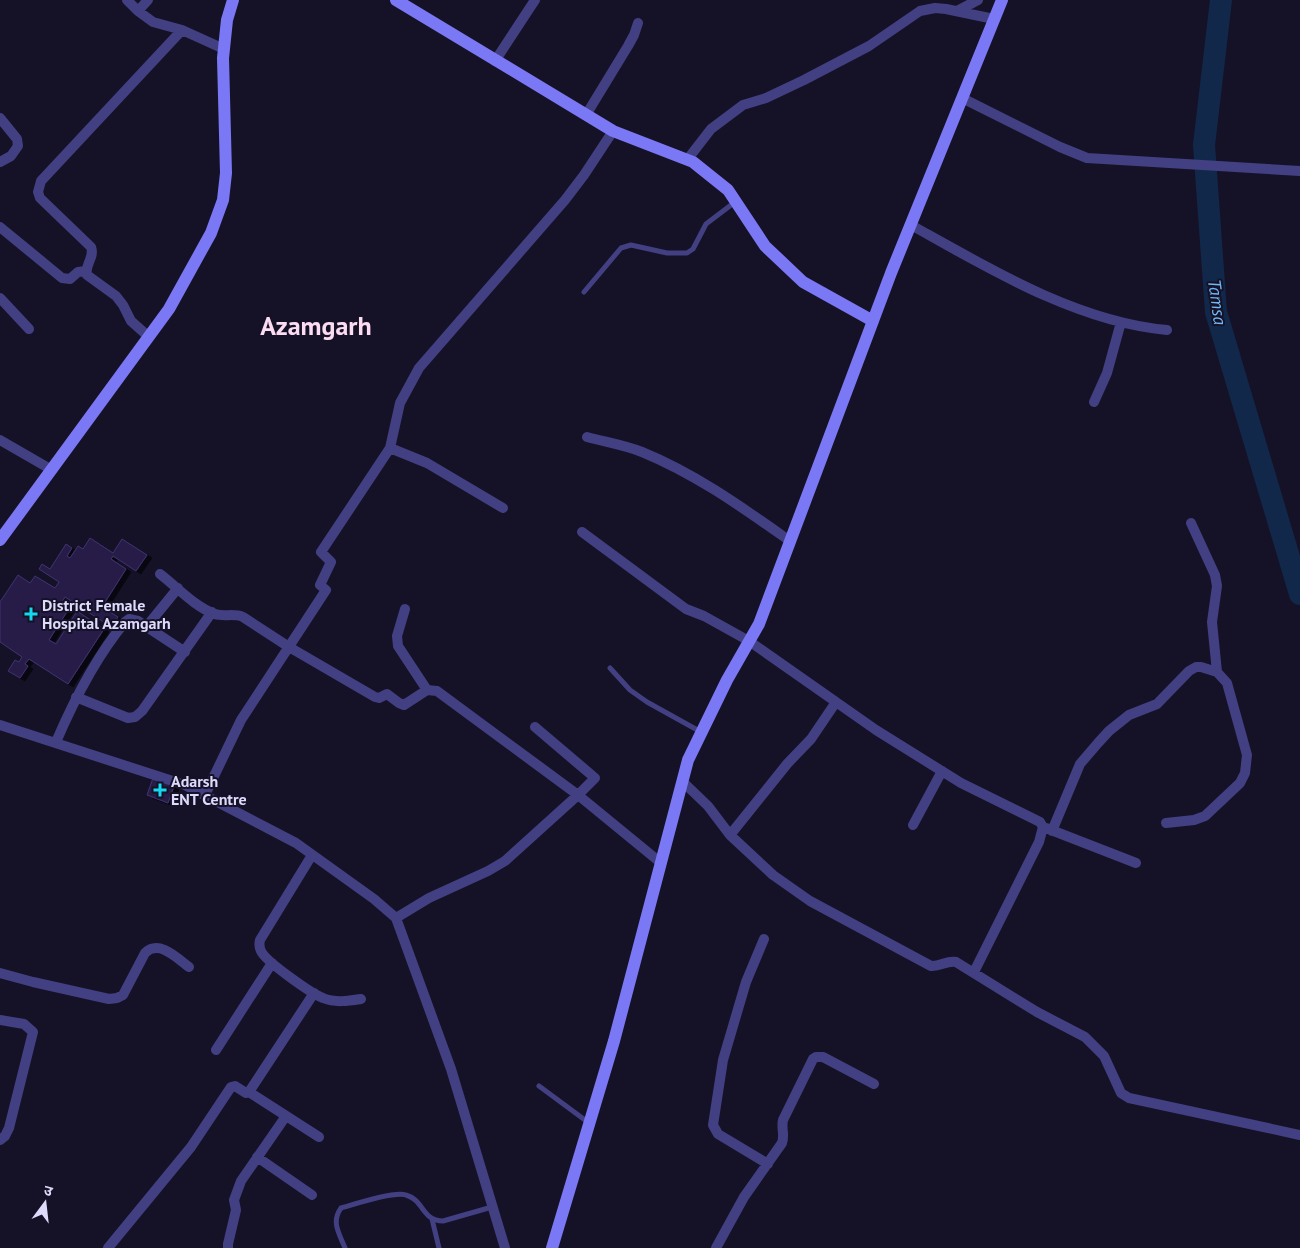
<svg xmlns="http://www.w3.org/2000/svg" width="1300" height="1248" viewBox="0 0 1300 1248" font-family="'PT Sans','Noto Sans Devanagari',sans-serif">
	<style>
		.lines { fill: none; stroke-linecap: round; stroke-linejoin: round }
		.river { stroke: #12284a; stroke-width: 22 }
		.building { fill: #271f46; stroke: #3f3371; filter: url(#shadow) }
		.lane { stroke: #424082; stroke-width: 5 }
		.street { stroke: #424082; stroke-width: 10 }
		.secondary { stroke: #7b78f5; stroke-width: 12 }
		.poi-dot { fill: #14d9ee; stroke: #151227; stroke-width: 2 }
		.labels { text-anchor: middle; stroke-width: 4; stroke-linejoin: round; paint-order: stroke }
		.poi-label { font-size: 16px; font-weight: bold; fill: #dedafc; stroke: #151227; text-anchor: start }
		.water-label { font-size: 18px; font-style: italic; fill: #6fb7f5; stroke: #151227 }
		.town-label { font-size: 26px; font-weight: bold; fill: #fcdcf1; stroke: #151227 }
	</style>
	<defs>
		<filter id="shadow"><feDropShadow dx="5" dy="3" stdDeviation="0" flood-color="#0009"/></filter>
	</defs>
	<rect width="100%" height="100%" fill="#151227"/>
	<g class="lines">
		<!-- river -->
		<path class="river" d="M 1221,0 L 1204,145 L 1216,312 L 1300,594"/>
	</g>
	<!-- building -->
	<path class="building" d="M 90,538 L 113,553 L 122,539 L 147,555 L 136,571 L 113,556 L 111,559 L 126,569 L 102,607 L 118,617 L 111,627 L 65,597 L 62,602 L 70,607 L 49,640 L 56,644 L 77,611 L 104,629 L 68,684 L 29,659 L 25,664 L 28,666 L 20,678 L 8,671 L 15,660 L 19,662 L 22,657 L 0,642 L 0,602 L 18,575 L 30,583 L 35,576 L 55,588 L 59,582 L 39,569 L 42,564 L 50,569 L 66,544 L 72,548 L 67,556 L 70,558 L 78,546 L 83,549 Z
		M 153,778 L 174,786 L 168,803 L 147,795 Z"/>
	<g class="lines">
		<!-- lane -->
		<path class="lane" d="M 584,292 L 621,248 L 631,245 L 667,253 L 687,253 L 693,249 L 706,224 L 735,202
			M 610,668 L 630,690 L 647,702 L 701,732
			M 539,1086 L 589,1123
			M 432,1219 L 439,1248
			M 345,1248 C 339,1233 331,1222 341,1208 C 355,1204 394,1191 406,1195 C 424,1200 422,1221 443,1221 L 492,1207"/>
		<!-- street -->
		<path class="street" d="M 127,0 L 138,11 L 153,22 L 182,30 L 224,49
			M 138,11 L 148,0
			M 957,11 L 978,0
			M 495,61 L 535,0
			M 962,98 L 1060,147 L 1087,158 L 1300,171
			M 586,115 L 628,46 L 634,35 L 638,23
			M 0,118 L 17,139 L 18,146 L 11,156 L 0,162
			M 687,160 L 711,129 L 743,105 L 766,98 L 804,80 L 869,46 L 920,11 L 935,8 L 946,9 L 994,19
			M 911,225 C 988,268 1077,322 1167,330
			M 0,227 L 62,278 L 70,279 L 78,272 L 86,271
			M 0,298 L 29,329
			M 149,337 L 131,321 L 123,305 L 116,296 L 87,275 C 84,265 95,258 91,247 L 40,198 L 38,192 L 41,181 L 182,30
			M 1094,402 L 1107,373 L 1121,322
			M 587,437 C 605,442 624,445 642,452 C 696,474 743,508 790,541
			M 0,440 L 52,470
			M 390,448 L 427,463 L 503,508
			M 1191,523 L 1215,575 L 1217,586 L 1212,622 L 1217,672
			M 582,532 L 686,609 L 704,616 L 749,641 L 876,730 L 961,783 L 1040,822 L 1043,827 L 1039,842 L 974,972
			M 160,574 C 177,587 195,607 215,614 C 224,617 234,613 243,617 L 289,647 L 375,697 L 379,698 L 387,694 L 399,703 L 404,705 L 427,690 L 437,691 L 578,795 L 661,863
			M 405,609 L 397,636 L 398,646 L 427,690
			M 147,626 L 178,588
			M 76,697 L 128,718 L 135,717 L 142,711 L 212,612
			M 0,725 L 185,785 L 296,843 L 374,899 L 396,918 L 451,1069 L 505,1248
			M 56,742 C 74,700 95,658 125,622 L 129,619 L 138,621 L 185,652
			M 683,782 L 708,806 L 730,835 L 773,875 L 810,901 L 931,966 C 940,967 947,960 956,962 L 1037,1012 L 1085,1037 L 1104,1056 L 1121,1093 L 1129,1098 L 1300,1135
			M 205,795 L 241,720 L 326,590 L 320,585 L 331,562 L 321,552 L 390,448 L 400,403 L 419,368 L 565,200 L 584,175 L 613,131
			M 913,825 L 942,771
			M 1046,828 L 1136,863
			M 1052,831 L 1080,764 L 1098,743 L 1109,731 L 1129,715 L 1157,704 L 1189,671 L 1196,667 L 1201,667 L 1217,672 L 1227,683 L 1247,755 L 1245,773 L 1240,783 L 1205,816 L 1194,820 L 1166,823
			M 730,835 L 787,764 L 811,739 L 836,702
			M 312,855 L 260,940 C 259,944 259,947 261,951 C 265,961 312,994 323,998 C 335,1003 348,1001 361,999
			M 396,918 L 429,898 L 488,871 L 505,861 L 578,795 L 595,778 L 535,727
			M 764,939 L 746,982 L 723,1060 L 713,1125 L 718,1134 L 768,1164
			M 0,973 L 33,982 L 109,999 L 117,998 L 123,995 L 145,953 C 159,939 177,958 189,967
			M 0,1020 L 24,1024 L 33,1032 L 9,1128 L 5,1136 L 0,1140
			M 216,1050 L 272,963
			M 249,1092 L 319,1137
			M 257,1157 L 312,1195
			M 108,1248 L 191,1147 L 231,1087 L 235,1086 L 246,1093 L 249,1092 L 314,993
			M 228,1248 L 228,1244 L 236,1210 L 234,1200 L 241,1181 L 286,1116
			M 716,1248 L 744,1197 L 782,1143 C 785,1135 781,1128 783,1120 L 813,1059 L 816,1057 L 823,1057 L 874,1084"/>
		<!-- secondary -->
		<path class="secondary" d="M 396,0 L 613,131 L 693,162 L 728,190 L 765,246 L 803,282 L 873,321
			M 0,540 L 169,309 L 211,233 L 223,200 L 226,173 L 223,58 L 227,20 L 233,0
			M 552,1248 L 614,1041 L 688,760 L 727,680 L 759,624 L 891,273 L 1002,0"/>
	</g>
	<!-- markers -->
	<g class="poi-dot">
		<path d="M28.5 606.5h5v5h5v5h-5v5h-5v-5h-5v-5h5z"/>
		<path d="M157.5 782.5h5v5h5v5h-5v5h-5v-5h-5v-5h5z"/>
	</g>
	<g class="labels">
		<!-- poi labels -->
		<g class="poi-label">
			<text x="42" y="611">District Female<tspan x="42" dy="18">Hospital Azamgarh</tspan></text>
			<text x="171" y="787">Adarsh<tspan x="171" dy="18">ENT Centre</tspan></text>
		</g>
		<!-- water labels -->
		<g class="water-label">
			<text transform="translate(1217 302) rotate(82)" y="6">Tamsa</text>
		</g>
		<!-- town labels -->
		<g class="town-label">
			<text x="316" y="335">Azamgarh</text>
		</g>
	</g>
	<!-- north arrow -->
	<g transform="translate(45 1203) rotate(15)" stroke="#151227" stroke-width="4" paint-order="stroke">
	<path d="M0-4L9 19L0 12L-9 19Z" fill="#dedafc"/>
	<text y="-8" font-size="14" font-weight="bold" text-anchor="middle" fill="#dedafc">उ</text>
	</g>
</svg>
